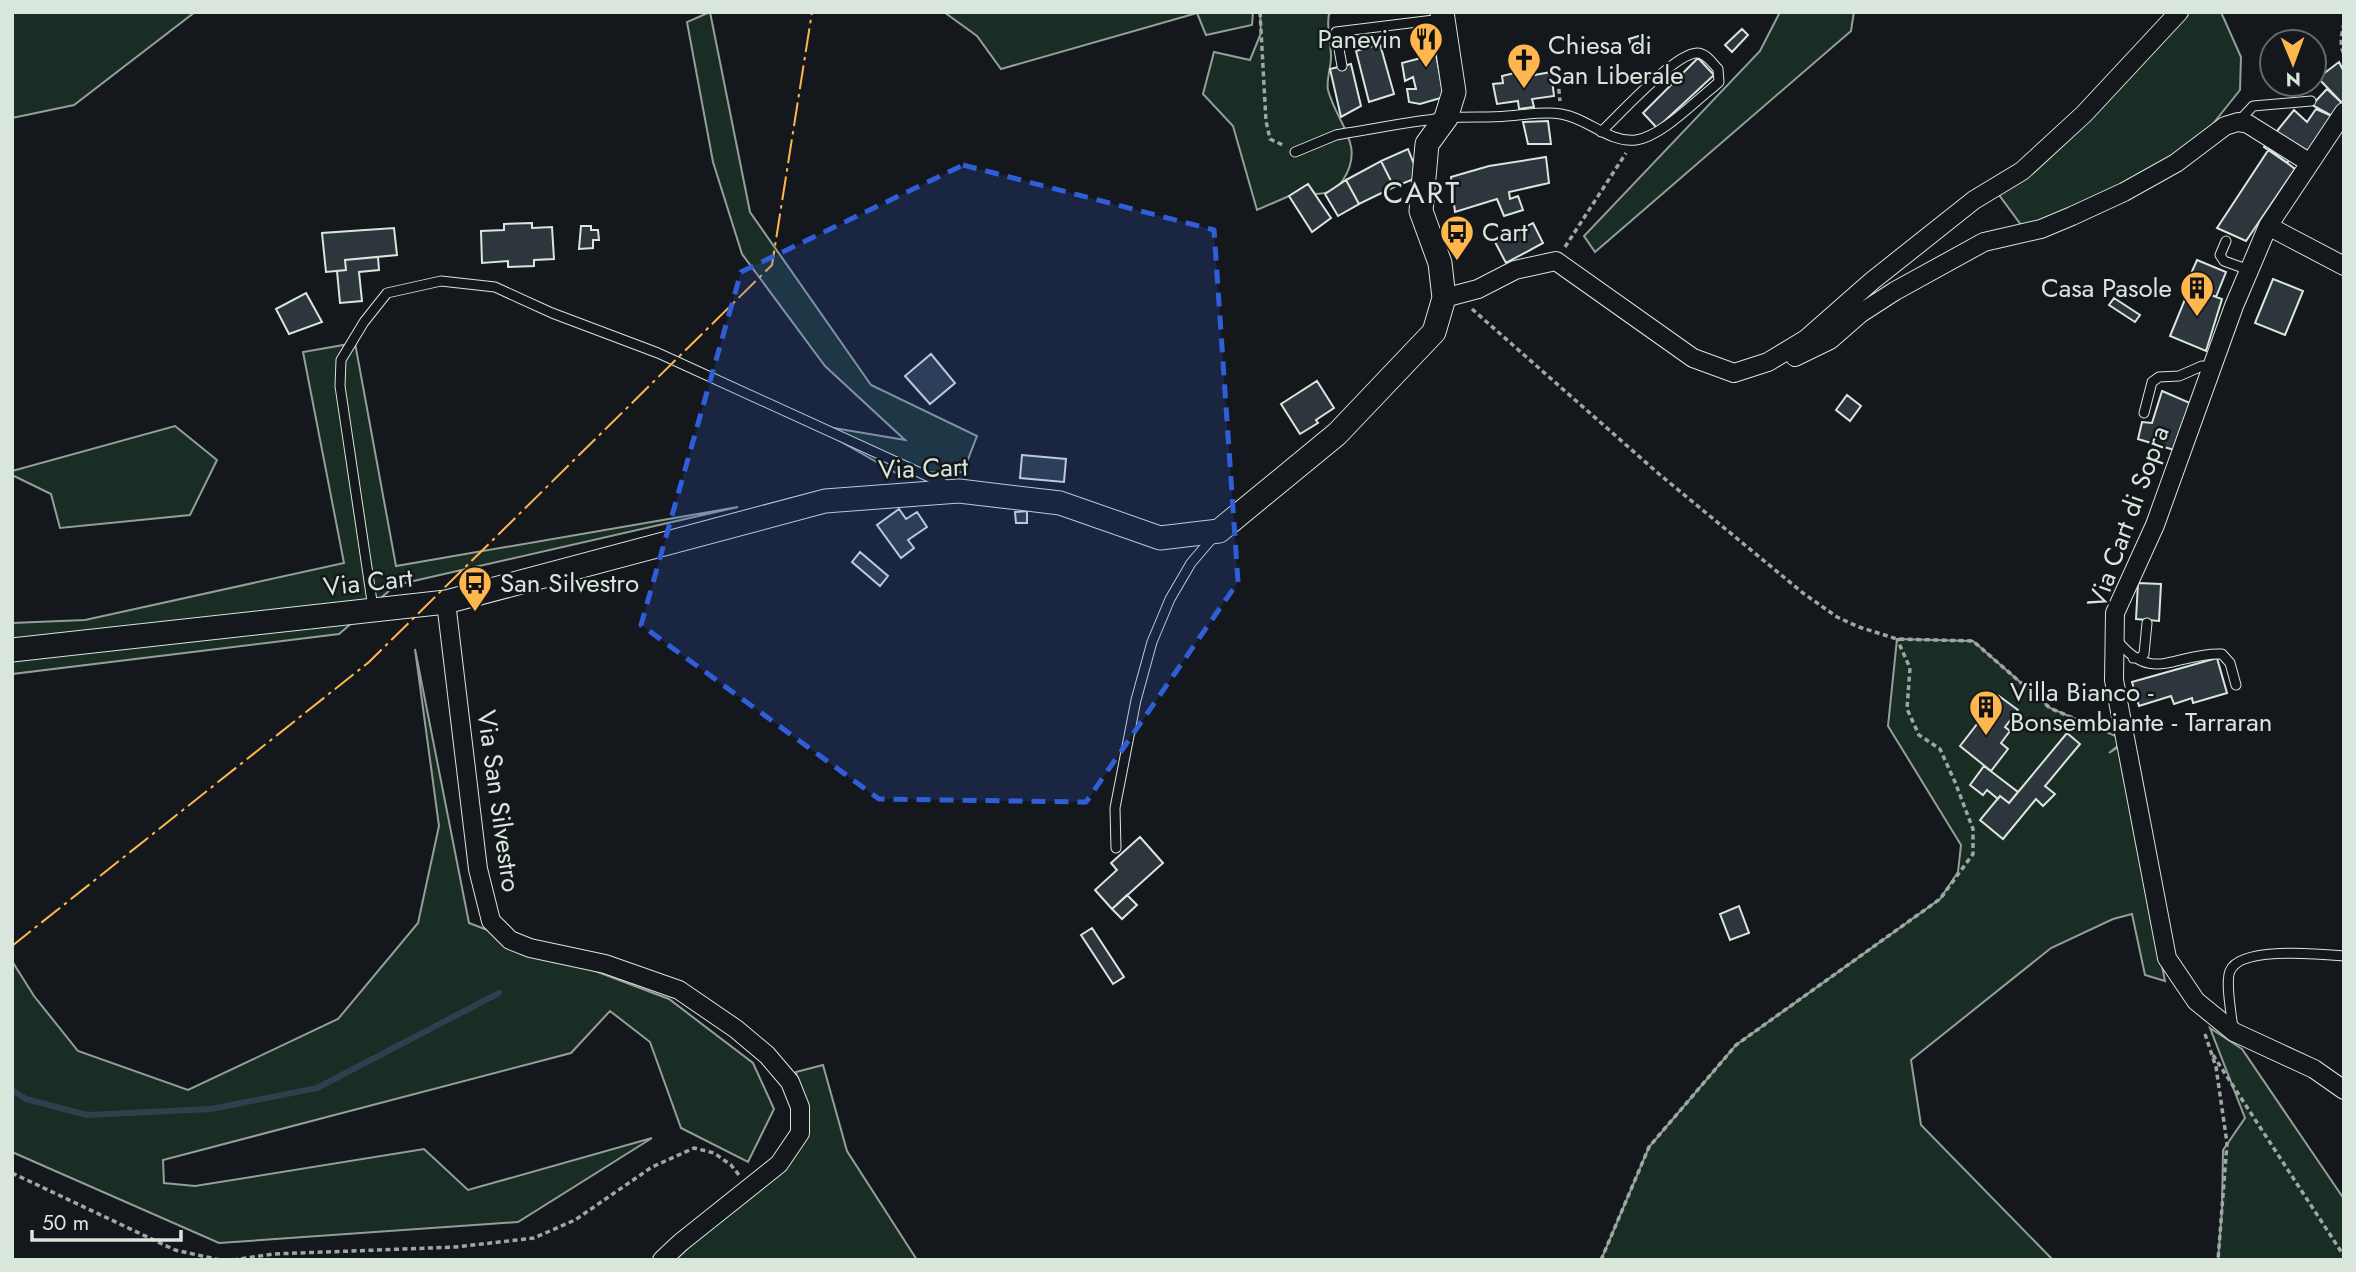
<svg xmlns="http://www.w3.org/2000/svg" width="2356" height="1272" viewBox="0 0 2356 1272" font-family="Jost,sans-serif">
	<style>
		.green { fill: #1a2d24; stroke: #939e99; stroke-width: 2 }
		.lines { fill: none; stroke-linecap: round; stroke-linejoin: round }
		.stream { stroke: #2f3f4d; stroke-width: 6 }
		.building { fill: #2c363c; stroke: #d8e6dc; stroke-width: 2 }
		.service-casing { stroke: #d8e6dc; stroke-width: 11 }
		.minor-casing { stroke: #d8e6dc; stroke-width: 20 }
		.tertiary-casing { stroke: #d8e6dc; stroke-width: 25 }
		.path { stroke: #9da8a2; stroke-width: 3.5; stroke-dasharray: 5 3.5; stroke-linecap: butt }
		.service { stroke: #14181c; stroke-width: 9 }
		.minor { stroke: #14181c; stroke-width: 18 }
		.tertiary { stroke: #14181c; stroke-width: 23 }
		.power { stroke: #ffb74d; stroke-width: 2; stroke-dasharray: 24 5 3.5 5; stroke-linecap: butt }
		.marked { fill: #305dd8; fill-opacity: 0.2; stroke: #305dd8; stroke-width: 5; stroke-dasharray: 14 9; stroke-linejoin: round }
		.labels { text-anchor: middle; stroke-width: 5; stroke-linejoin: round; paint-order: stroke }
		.poi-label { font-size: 26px; fill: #d8e6dc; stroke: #14181c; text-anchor: start }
		.street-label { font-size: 26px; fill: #d8e6dc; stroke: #14181c }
		.quarter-label { font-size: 30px; letter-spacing: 2px; fill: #d8e6dc; stroke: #14181c }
	</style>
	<rect width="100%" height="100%" fill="#14181c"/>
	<!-- green -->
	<path class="green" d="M 12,12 L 195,12 L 74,105 L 12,118 Z
		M 710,12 L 750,212 L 871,385 L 977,436 L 963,472 L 896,473 L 810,424 L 905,440 L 825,366 L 742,254 L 713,162 L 687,22 Z
		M 944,12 L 1253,12 L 1252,25 L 1206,35 L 1197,13 L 1001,69 L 977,36 Z
		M 1260,12 L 1333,12 L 1329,14 C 1326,29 1331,42 1331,57 C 1331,68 1326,80 1328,90 C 1337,124 1366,145 1343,180 C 1336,190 1326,194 1315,194 L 1308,184 L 1289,196 L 1257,210 L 1233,126 L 1203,94 L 1214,52 L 1250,60 L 1261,33 Z
		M 1780,12 L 1854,12 L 1851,31 L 1595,252 L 1584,236 L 1760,51 Z
		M 2179,12 L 2221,12 L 2241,57 L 2240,90 L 2192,150 L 2027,233 L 1994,188 Z
		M 355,343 L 396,566 L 738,507 L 396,585 L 339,634 L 12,674 L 12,623 L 85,620 L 344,563 L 303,352 Z
		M 175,426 L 217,460 L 190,515 L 60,528 L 51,494 L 12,475 L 12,471 Z
		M 1897,639 L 1973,641 L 2050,708 L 2125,740 L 2109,753 L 2120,746 L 2165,981 L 2145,975 L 2132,914 L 2113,919 L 2051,948 L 1911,1060 L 1921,1125 L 2053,1260 L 1601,1260 L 1649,1147 L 1736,1045 L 1940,899 L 1958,872 L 1961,845 L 1888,726 Z
		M 415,649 L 469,923 L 669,999 L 753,1063 L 774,1109 L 748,1162 L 681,1128 L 650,1042 L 610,1011 L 571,1053 L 163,1160 L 164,1183 L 195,1186 L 424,1149 L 468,1190 L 652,1138 L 518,1222 L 219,1243 L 12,1152 L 12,961 L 34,996 L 78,1051 L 188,1090 L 338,1019 L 418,923 L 439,826 Z
		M 2210,1028 L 2242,1049 L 2344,1199 L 2344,1260 L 2218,1260 L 2222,1209 L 2223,1150 L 2245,1118 Z
		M 823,1065 L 847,1151 L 917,1260 L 675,1260 L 808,1137 L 796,1072 Z"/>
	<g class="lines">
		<!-- stream -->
		<path class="stream" d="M 12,1090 L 26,1099 L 87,1115 L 211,1109 L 317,1088 L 499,993"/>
	</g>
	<!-- building -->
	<path class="building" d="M 1742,29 L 1748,35 L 1732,52 L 1725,45 Z
		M 1642,35 L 1645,45 L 1632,49 L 1629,39 Z
		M 1380,44 L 1394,94 L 1369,102 L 1356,51 Z
		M 1436,54 L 1444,97 L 1420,104 L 1409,102 L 1407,89 L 1416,89 L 1413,77 L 1405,81 L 1402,63 Z
		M 1698,58 L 1714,75 L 1657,128 L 1643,113 Z
		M 2339,62 L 2344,72 L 2344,105 L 2318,78 Z
		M 1351,64 L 1361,106 L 1341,117 L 1330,69 Z
		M 1527,70 L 1529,76 L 1551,72 L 1554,96 L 1532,99 L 1534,107 L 1519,109 L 1518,101 L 1497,104 L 1493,84 L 1503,83 L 1502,76 Z
		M 2327,89 L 2344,105 L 2334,117 L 2312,105 Z
		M 2316,109 L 2334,117 L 2308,152 L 2301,147 L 2287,163 L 2264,147 L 2294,110 L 2307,122 Z
		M 1548,121 L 1551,144 L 1528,144 L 1523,122 Z
		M 1408,149 L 1419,177 L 1394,187 L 1381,161 Z
		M 2269,149 L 2295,169 L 2246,241 L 2217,228 Z
		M 1546,157 L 1549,183 L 1509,192 L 1510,199 L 1518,196 L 1523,210 L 1504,216 L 1497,199 L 1455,212 L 1451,177 L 1489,166 Z
		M 1381,161 L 1394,187 L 1359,204 L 1346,180 Z
		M 1346,180 L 1359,204 L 1338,216 L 1325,194 Z
		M 1308,184 L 1331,218 L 1312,232 L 1289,196 Z
		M 532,223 L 532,228 L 552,227 L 554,259 L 534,260 L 534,266 L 508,267 L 508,261 L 482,263 L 481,231 L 504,230 L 504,224 Z
		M 1533,223 L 1543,243 L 1506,263 L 1495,242 Z
		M 581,226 L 591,226 L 591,230 L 598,230 L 599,240 L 593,240 L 593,248 L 579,249 Z
		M 394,228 L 397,255 L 345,260 L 346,270 L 326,272 L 322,233 Z
		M 378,257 L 379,270 L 359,272 L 362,301 L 340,303 L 337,271 L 346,270 L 345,260 Z
		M 2197,260 L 2226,272 L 2216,297 L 2186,285 Z
		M 2273,279 L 2303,291 L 2285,335 L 2255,323 Z
		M 2190,287 L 2222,299 L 2206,351 L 2170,336 Z
		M 306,293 L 322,322 L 289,334 L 276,309 Z
		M 2114,298 L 2140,315 L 2135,322 L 2109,305 Z
		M 931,354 L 955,383 L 930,404 L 905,376 Z
		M 1317,381 L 1334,408 L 1316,420 L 1318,423 L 1300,434 L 1281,404 Z
		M 2162,391 L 2190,403 L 2174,450 L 2138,439 L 2142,422 L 2152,423 Z
		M 1847,395 L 1861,406 L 1850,421 L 1836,410 Z
		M 1022,455 L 1066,459 L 1064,482 L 1020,478 Z
		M 899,509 L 906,519 L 917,512 L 927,527 L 908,540 L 914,548 L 901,558 L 877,525 Z
		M 1027,511 L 1027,523 L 1016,523 L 1015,512 Z
		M 860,552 L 888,576 L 880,586 L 852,562 Z
		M 2138,583 L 2161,584 L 2159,621 L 2136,619 Z
		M 2217,658 L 2227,693 L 2193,703 L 2192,698 L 2174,704 L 2171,696 L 2139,706 L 2132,682 Z
		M 1999,696 L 2018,710 L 2005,727 L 2010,731 L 2001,743 L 2008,749 L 1991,771 L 1960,746 Z
		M 2067,733 L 2080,744 L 2045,786 L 2055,794 L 2043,806 L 2036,799 L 2003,839 L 1980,820 L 2000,796 L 2009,803 Z
		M 1984,766 L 2018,792 L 2009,803 L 2000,796 L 1998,799 L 1987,790 L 1983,795 L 1970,785 Z
		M 1140,837 L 1163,863 L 1112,909 L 1095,890 L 1117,870 L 1111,863 Z
		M 1127,895 L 1137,905 L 1122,919 L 1112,909 Z
		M 1739,906 L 1749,933 L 1730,940 L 1720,914 Z
		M 1092,928 L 1124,977 L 1113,984 L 1081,935 Z"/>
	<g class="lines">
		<!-- service casing -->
		<g class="service-casing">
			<path id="service" d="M 1342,66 L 1336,32 L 1442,19
				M 2238,122 L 2253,106 L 2311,101
				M 1295,152 L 1336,135 L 1347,133 C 1380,128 1415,120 1448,118 C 1468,116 1488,118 1507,116 C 1525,115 1543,111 1561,114 C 1588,118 1608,143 1636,140 C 1660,137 1692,104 1711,89 L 1719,82 L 1718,69 C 1712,63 1706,53 1697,53 C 1675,53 1619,115 1601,132
				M 2226,241 L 2220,255 L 2224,261 L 2249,270
				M 2144,413 L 2152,382 L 2159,377 L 2179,376 L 2202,366 L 2212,368
				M 373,608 L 340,386 L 341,360 L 364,322 L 387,293 L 441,281 L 495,287 L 552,313 L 658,353 L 949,486
				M 2116,639 C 2153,686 2175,652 2222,654 L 2230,663 L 2236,685
				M 2133,658 L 2140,658 L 2144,654 L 2147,623
				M 1116,848 L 1115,808 L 1136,700 L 1152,642 L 1170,599 L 1191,563 L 1215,535
				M 2233,1030 C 2232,1016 2225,983 2230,971 C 2240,946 2321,954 2344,956"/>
		</g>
		<!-- minor casing -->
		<g class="minor-casing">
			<path id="minor" d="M 2344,112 L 2268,226 L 2234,306 L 2155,525 L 2115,613 L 2114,680 L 2167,958 L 2196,1001 L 2234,1032 L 2314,1069 L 2344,1090
				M 2268,226 L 2344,266
				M 1444,298 L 1478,289 L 1515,270 L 1556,261 L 1693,358 L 1734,373 L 1768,362 L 1806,339 L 1872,281 L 1974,200 L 2022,171 L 2084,114 L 2179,12
				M 1795,357 L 1830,340 L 1861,313 L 1895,291 L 1984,242 L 2041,229 L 2072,216 L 2124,192 L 2176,163 L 2225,126 L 2238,122 L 2248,124 L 2310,163
				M 446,602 L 478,869 L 491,921 L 510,940 L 530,948 L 605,964 L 679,990 L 736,1029 L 767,1055 L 790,1082 L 800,1107 L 800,1133 L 779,1164 L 680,1243 L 662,1260"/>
		</g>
		<!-- tertiary casing -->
		<g class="tertiary-casing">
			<path id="tertiary" d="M 12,650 L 446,602 L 825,501 L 959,491 L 1060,503 L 1160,538 L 1219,531 L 1337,434 L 1434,332 L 1444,298 L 1440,263 L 1421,211 L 1427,144 L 1446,118 L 1454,92 L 1442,12"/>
		</g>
		<!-- path -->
		<path class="path" d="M 1260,12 L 1266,121 L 1270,139 L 1283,145
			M 2344,23 C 2342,33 2339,45 2344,54
			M 1557,72 L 1560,101
			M 1565,247 L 1626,153
			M 1472,309 L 1659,474 L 1803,593 L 1837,617 L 1859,627 L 1897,639 L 1973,641 L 2050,708 L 2105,732
			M 2205,1034 L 2216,1067 L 2227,1143 L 2218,1260
			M 2213,1055 L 2344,1256
			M 12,1173 L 175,1250 L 220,1260
			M 233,1260 L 273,1254 L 456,1247 L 534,1238 L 575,1220 L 652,1167 L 694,1148 L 714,1153 L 731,1165 L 739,1175
			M 1601,1260 L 1649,1147 L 1736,1045 L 1940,899 L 1973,854 L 1973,829 L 1955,782 L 1940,749 L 1919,735 L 1907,709 L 1910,668 L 1897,639"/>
		<!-- service -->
		<use href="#service" class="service"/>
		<!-- minor -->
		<use href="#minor" class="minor"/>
		<!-- tertiary -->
		<use href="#tertiary" class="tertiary"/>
		<!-- power -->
		<path class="power" d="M 12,946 L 369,662 L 772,265 L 812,12"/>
	</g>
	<!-- marked area -->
	<path class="marked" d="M 963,165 L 1214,230 L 1238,582 L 1086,802 L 879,799 L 641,625 L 741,272 Z"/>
	<!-- icons -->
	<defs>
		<g id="restaurant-pin" transform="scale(1.75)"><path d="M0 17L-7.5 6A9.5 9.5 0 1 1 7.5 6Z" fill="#ffb74d" stroke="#14181c"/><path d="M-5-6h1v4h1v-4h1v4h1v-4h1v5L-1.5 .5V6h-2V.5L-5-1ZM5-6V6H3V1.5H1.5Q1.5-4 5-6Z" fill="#111"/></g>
		<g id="church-pin" transform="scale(1.75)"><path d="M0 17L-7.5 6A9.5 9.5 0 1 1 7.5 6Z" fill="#ffb74d" stroke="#14181c"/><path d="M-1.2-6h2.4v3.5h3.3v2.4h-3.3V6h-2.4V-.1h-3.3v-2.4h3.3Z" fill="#111"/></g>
		<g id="bus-pin" transform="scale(1.75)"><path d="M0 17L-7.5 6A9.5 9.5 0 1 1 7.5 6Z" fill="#ffb74d" stroke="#14181c"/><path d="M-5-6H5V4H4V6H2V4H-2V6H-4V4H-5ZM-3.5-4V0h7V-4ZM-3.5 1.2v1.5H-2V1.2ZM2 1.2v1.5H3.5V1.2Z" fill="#111"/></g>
		<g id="building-pin" transform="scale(1.75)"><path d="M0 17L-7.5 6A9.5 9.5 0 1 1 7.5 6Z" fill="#ffb74d" stroke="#14181c"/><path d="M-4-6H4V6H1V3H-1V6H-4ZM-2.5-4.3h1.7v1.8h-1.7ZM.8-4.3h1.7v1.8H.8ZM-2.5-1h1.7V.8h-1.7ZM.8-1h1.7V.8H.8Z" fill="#111"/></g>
	</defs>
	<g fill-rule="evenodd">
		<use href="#restaurant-pin" x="1426" y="39"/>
		<use href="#church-pin" x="1524" y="60"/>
		<use href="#bus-pin" x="1457" y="232"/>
		<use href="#building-pin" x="2197" y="288"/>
		<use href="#bus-pin" x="475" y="583"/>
		<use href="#building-pin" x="1986" y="707"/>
	</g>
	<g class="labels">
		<!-- poi labels -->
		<g class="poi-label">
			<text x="1402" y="48" text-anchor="end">Panevin</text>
			<text x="1548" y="54">Chiesa di<tspan x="1548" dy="30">San Liberale</tspan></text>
			<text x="1482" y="241">Cart</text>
			<text x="2172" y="297" text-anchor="end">Casa Pasole</text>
			<text x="500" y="592">San Silvestro</text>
			<text x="2010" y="701">Villa Bianco -<tspan x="2010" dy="30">Bonsembiante - Tarraran</tspan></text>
		</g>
		<!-- street labels -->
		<g class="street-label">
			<text transform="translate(923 468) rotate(-2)" y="9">Via Cart</text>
			<text transform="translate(2128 517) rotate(-70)" y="9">Via Cart di Sopra</text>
			<text transform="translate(368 582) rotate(-6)" y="9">Via Cart</text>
			<text transform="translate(499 801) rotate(82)" y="9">Via San Silvestro</text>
		</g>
		<!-- quarter labels -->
		<g class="quarter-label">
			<text x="1422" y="203">CART</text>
		</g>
	</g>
	<!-- border -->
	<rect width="2356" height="1272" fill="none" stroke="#d8e6dc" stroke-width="28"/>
	<!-- north arrow -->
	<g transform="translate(2293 63) rotate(179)"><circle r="33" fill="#14181c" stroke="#626a69" stroke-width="2"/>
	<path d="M0-5L12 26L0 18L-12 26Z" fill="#ffb74d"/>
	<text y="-10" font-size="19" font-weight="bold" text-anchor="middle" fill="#d8e6dc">N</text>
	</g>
	<!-- scale -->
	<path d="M32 1230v10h149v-10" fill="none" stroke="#d8e6dc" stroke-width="3.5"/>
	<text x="42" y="1230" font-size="21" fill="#d8e6dc" stroke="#14181c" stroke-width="5" paint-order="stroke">50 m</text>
</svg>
